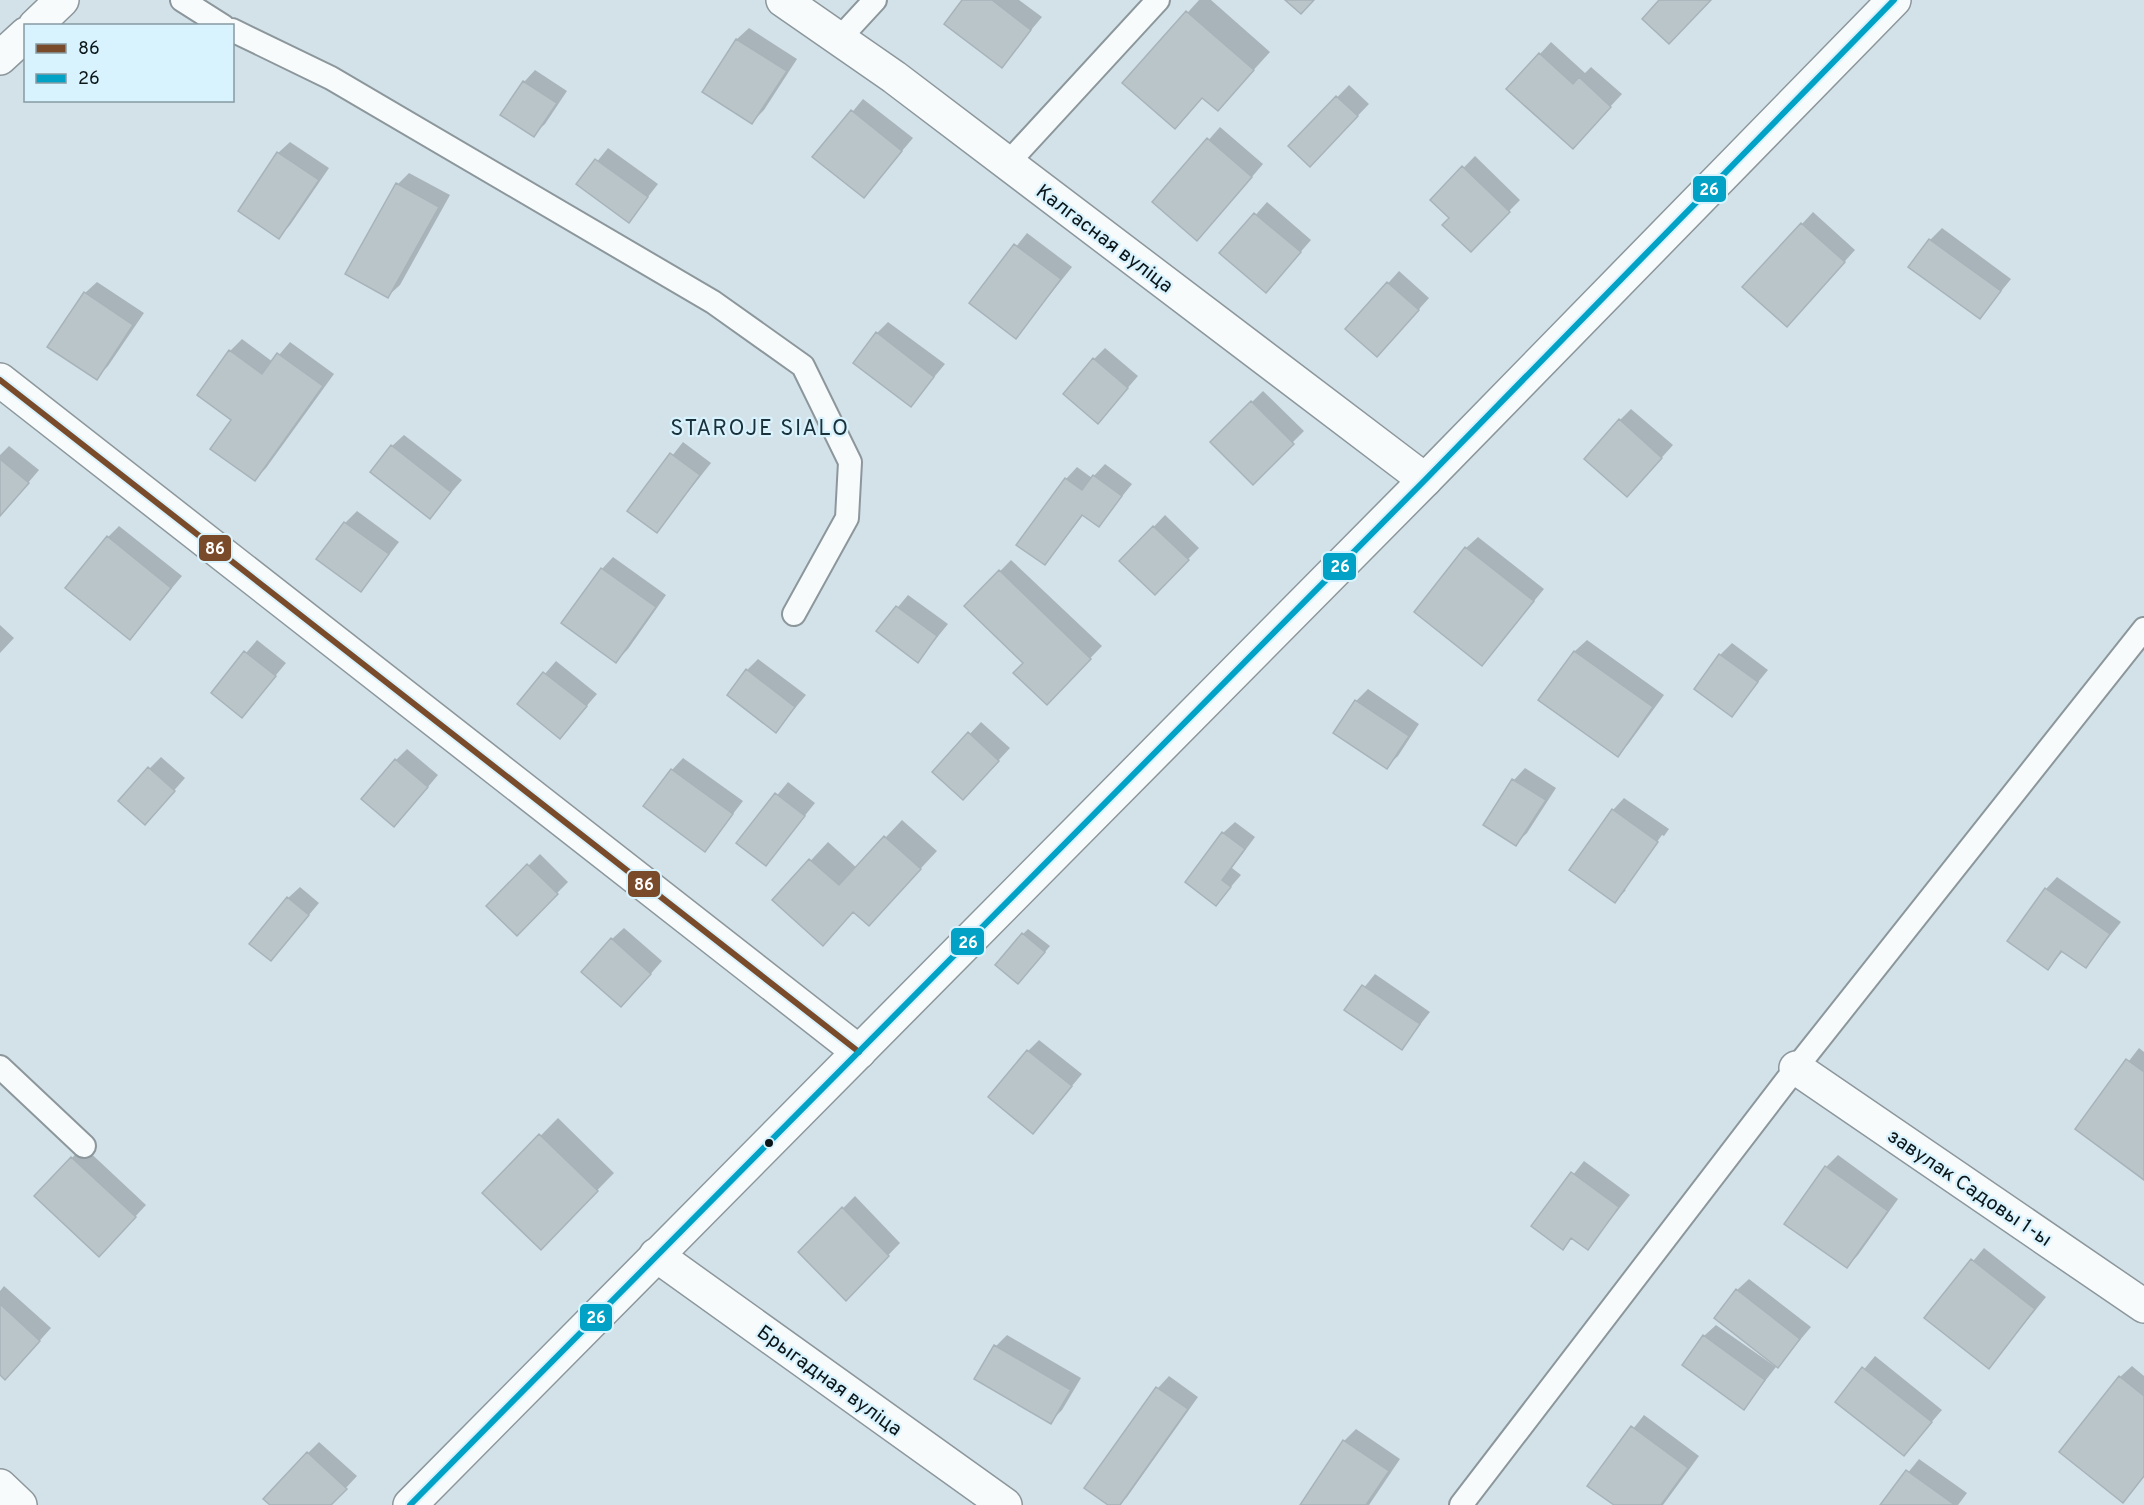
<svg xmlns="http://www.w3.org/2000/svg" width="2144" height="1505" viewBox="0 0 2144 1505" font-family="Overpass,sans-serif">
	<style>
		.shadow { fill: #0003 }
		.building { fill: #bac5ca; stroke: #a8b3b9; stroke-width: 1.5 }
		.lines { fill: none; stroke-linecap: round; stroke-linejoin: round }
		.service-casing { stroke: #8c979c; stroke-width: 26 }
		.minor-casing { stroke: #8c979c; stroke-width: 36 }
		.tertiary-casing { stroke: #8c979c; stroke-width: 36 }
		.service { stroke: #f8fbfc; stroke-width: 22 }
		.minor { stroke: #f8fbfc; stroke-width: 33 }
		.tertiary { stroke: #f8fbfc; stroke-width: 33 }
		.bus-1-casing { stroke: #d8f3fe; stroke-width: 10 }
		.bus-2-casing { stroke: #d8f3fe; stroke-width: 10 }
		.bus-1 { stroke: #7a4b2a; stroke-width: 6 }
		.bus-2 { stroke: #01a2c5; stroke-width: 6 }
		.bus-dot { fill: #0c1619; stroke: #d8f3fe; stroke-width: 2 }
		.labels { text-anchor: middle; stroke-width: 4.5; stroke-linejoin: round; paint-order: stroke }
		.street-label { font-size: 20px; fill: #0c1619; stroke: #d8f3fe }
		.quarter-label { font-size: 22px; letter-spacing: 1.5px; fill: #1b313a; stroke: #d8f3fe }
		.line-badge { stroke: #d8f3fe; stroke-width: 2 }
		.badge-label { font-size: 16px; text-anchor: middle; font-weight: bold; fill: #fff }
	</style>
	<rect width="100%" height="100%" fill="#d3e2e9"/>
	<!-- shadow -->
	<path class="shadow" d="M 964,0 L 1019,0 L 1042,17 L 1001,66 Z
		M 1199,0 L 1211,0 L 1270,52 L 1218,109 L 1203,97 L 1175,127 L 1124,83 Z
		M 749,28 L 797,59 L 764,110 L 752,122 L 704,91 L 737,39 Z
		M 1551,42 L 1585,73 L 1591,67 L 1622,94 L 1584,135 L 1540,54 Z
		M 535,70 L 567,91 L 545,124 L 533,135 L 524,82 Z
		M 1349,85 L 1369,104 L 1322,153 L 1290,146 Z
		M 863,99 L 913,138 L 864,196 L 815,157 Z
		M 1220,127 L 1263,164 L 1209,227 L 1154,202 Z
		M 290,142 L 329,168 L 290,225 L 279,237 L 278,153 Z
		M 608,148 L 658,184 L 629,221 L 579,184 Z
		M 1475,156 L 1520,200 L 1471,250 L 1451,218 L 1432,200 Z
		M 409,173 L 450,195 L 400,285 L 388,296 L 398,184 Z
		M 1267,202 L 1311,240 L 1277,279 L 1222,253 Z
		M 1813,212 L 1855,250 L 1798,313 L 1802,224 Z
		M 1942,228 L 2011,279 L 1980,317 L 1930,240 Z
		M 1027,233 L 1072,267 L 1016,337 L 971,303 Z
		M 1399,271 L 1429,298 L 1388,344 L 1347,329 Z
		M 97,282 L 144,313 L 108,366 L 96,378 L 85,293 Z
		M 888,322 L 945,364 L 911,405 L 877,333 Z
		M 242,339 L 273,362 L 290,342 L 334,374 L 266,468 L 255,479 L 233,420 L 199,395 L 230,351 Z
		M 1105,348 L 1138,376 L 1098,422 L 1094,359 Z
		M 1263,391 L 1304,431 L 1253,482 L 1212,442 Z
		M 1631,409 L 1673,445 L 1638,484 L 1620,420 Z
		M 404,435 L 462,480 L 430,517 L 392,446 Z
		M 683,442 L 711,463 L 657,531 L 629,511 Z
		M 9,446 L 39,470 L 0,516 L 0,455 Z
		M 1105,464 L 1132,484 L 1099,525 L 1084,514 L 1045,563 L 1066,479 L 1077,467 L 1092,478 Z
		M 357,511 L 399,542 L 361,591 L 345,523 Z
		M 1165,515 L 1199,548 L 1167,581 L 1121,561 Z
		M 119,526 L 182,576 L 130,638 L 108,537 Z
		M 1478,537 L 1544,589 L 1482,664 L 1466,548 Z
		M 613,557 L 666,595 L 628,649 L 616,661 L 602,569 Z
		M 1011,560 L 1102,646 L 1047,703 L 1025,663 L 966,606 Z
		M 908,595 L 948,624 L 918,661 L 878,631 Z
		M 0,625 L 14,638 L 0,653 Z
		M 257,640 L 286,663 L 242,716 L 213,692 Z
		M 1587,640 L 1664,695 L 1629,743 L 1618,755 L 1541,700 L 1575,651 Z
		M 1732,643 L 1768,670 L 1731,715 L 1720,655 Z
		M 758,659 L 806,695 L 776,731 L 747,670 Z
		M 556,661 L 597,694 L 560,737 L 519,704 Z
		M 1368,689 L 1419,724 L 1398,756 L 1386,767 L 1356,701 Z
		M 981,722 L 1010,748 L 974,787 L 934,772 Z
		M 407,749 L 438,775 L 405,814 L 396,760 Z
		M 161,757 L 185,778 L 156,811 L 150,768 Z
		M 683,758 L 743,801 L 705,850 L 672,770 Z
		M 1525,768 L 1556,788 L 1527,833 L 1515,844 L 1485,825 L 1514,780 Z
		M 788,782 L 815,803 L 766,864 L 738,843 Z
		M 1624,798 L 1669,829 L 1626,890 L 1664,836 L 1662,835 L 1622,890 L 1626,890 L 1615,901 L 1613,810 Z
		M 902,820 L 937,851 L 869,924 L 854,911 L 823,944 L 774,900 L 828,842 L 857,868 Z
		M 1235,822 L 1255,837 L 1232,868 L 1241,875 L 1216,904 L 1223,833 Z
		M 540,854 L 568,882 L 517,934 L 488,906 Z
		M 2057,877 L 2121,922 L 2086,966 L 2064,950 L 2048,968 L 2046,889 Z
		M 300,887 L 319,903 L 282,947 L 288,898 Z
		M 624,928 L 662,961 L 633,994 L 612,939 Z
		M 1028,929 L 1050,946 L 1024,977 L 1023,934 Z
		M 1375,974 L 1430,1012 L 1402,1048 L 1346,1010 Z
		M 1039,1040 L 1082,1074 L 1033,1132 L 1028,1051 Z
		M 2139,1048 L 2144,1052 L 2144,1179 L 2077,1128 Z
		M 558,1118 L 614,1173 L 541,1248 L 484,1193 Z
		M 83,1146 L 146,1205 L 111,1243 L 72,1158 Z
		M 1838,1155 L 1898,1199 L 1858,1255 L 1847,1266 L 1826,1167 Z
		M 1584,1161 L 1630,1195 L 1588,1248 L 1573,1237 L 1563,1248 L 1533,1226 Z
		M 855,1196 L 900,1243 L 846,1299 L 800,1252 Z
		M 1984,1248 L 2046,1297 L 1989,1367 L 1926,1318 Z
		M 1749,1279 L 1811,1327 L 1778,1366 L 1737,1290 Z
		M 4,1286 L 51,1328 L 17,1366 L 0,1373 L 0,1291 Z
		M 1716,1325 L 1776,1367 L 1744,1408 L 1704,1336 Z
		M 1007,1335 L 1081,1378 L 1062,1410 L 1050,1422 L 996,1346 Z
		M 1875,1356 L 1942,1410 L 1904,1454 L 1837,1402 Z
		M 2132,1366 L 2144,1376 L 2144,1477 L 2123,1501 L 2120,1377 Z
		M 1169,1376 L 1198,1397 L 1127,1497 L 1119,1505 L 1111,1505 L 1086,1487 L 1158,1388 Z
		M 1644,1415 L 1699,1456 L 1663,1505 L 1616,1505 L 1589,1485 Z
		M 1356,1429 L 1400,1459 L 1369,1505 L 1302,1505 L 1344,1441 Z
		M 319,1442 L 357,1476 L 330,1505 L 272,1505 L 308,1453 Z
		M 1919,1459 L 1967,1493 L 1958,1505 L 1882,1505 Z"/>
	<!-- building -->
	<path class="building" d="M 962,0 L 992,0 L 1031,30 L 1002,68 L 944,24 Z
		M 1285,0 L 1314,0 L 1301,14 Z
		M 1659,0 L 1711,0 L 1669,44 L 1642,19 Z
		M 1186,11 L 1254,70 L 1218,111 L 1202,98 L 1175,129 L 1122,83 Z
		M 736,39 L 787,71 L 752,124 L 702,92 Z
		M 1539,53 L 1573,84 L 1579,77 L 1611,107 L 1573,149 L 1506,89 Z
		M 523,81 L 557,103 L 534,137 L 500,115 Z
		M 1336,96 L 1358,116 L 1310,167 L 1288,146 Z
		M 851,110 L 902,151 L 864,198 L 812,157 Z
		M 1207,138 L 1252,177 L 1197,241 L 1152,202 Z
		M 277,152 L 319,180 L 279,239 L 238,211 Z
		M 595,159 L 648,197 L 629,223 L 576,184 Z
		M 1462,166 L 1510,212 L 1471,252 L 1442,225 L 1449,218 L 1430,200 Z
		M 396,183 L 439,207 L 388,298 L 345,274 Z
		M 1254,213 L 1301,252 L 1266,293 L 1219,253 Z
		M 1801,223 L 1845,262 L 1787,327 L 1742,287 Z
		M 1929,239 L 2001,291 L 1980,319 L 1908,267 Z
		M 1014,244 L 1061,279 L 1016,339 L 969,303 Z
		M 1387,282 L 1419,310 L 1377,357 L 1345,329 Z
		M 84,292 L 133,325 L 97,380 L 47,347 Z
		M 876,332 L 934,377 L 911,407 L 853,363 Z
		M 229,350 L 262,374 L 277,353 L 323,386 L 255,481 L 210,449 L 231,420 L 197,395 Z
		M 1093,358 L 1128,388 L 1098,424 L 1063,394 Z
		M 1251,401 L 1294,444 L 1253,485 L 1210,442 Z
		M 1619,419 L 1662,458 L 1627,497 L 1584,459 Z
		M 391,445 L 451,492 L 430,519 L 370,472 Z
		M 670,453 L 700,475 L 657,533 L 627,511 Z
		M 0,459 L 29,483 L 0,516 Z
		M 1093,475 L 1122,496 L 1099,527 L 1082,515 L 1045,565 L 1016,545 L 1065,478 L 1082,490 Z
		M 344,522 L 389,554 L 361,592 L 316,559 Z
		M 1153,526 L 1189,560 L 1155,595 L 1119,561 Z
		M 107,536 L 171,588 L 130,640 L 65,588 Z
		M 1465,547 L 1534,601 L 1482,666 L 1414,612 Z
		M 601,568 L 656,607 L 616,663 L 561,623 Z
		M 999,570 L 1091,659 L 1047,705 L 1013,673 L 1023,663 L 964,606 Z
		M 896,606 L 937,636 L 918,663 L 876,631 Z
		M 244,651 L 276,676 L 242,718 L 211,693 Z
		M 1574,651 L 1653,707 L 1618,757 L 1538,700 Z
		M 1719,654 L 1758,682 L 1732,717 L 1694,689 Z
		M 746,669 L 795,707 L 776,733 L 727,695 Z
		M 543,672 L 587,706 L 560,739 L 517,704 Z
		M 1355,700 L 1409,736 L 1387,769 L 1333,733 Z
		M 968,732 L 999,761 L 963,800 L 932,772 Z
		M 395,759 L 428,787 L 394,827 L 361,799 Z
		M 148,767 L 175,791 L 145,825 L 118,801 Z
		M 671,769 L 733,814 L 705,852 L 643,806 Z
		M 1512,779 L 1546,800 L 1516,846 L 1483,825 Z
		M 775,793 L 805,816 L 766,866 L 736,843 Z
		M 1612,809 L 1658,842 L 1615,903 L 1569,870 Z
		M 1222,832 L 1245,849 L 1222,880 L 1231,887 L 1216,906 L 1185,882 Z
		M 884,836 L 921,869 L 869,926 L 853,912 L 823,946 L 772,900 L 809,859 L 839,885 Z
		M 527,864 L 558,894 L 517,936 L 486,906 Z
		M 2045,888 L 2110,934 L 2086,968 L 2061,951 L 2048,970 L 2007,941 Z
		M 287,897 L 309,915 L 271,961 L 249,944 Z
		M 1022,933 L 1045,952 L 1018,984 L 995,965 Z
		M 611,938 L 651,974 L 621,1007 L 581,972 Z
		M 1362,985 L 1420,1024 L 1402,1050 L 1344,1010 Z
		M 1027,1050 L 1072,1086 L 1033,1134 L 988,1097 Z
		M 2126,1059 L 2144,1072 L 2144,1180 L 2075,1129 Z
		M 539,1134 L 598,1191 L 541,1250 L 482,1193 Z
		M 71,1157 L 136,1217 L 99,1257 L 34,1196 Z
		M 1825,1166 L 1888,1211 L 1847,1268 L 1784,1224 Z
		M 1571,1172 L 1619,1207 L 1588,1250 L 1571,1238 L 1563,1250 L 1531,1226 Z
		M 842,1207 L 889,1256 L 846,1301 L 798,1252 Z
		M 1971,1259 L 2035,1309 L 1989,1369 L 1924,1318 Z
		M 1736,1289 L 1800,1339 L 1778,1368 L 1714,1318 Z
		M 0,1304 L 40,1341 L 5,1380 L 0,1375 Z
		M 1703,1335 L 1765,1380 L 1744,1410 L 1682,1365 Z
		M 994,1345 L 1071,1390 L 1051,1424 L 974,1379 Z
		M 1862,1367 L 1932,1422 L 1904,1456 L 1835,1402 Z
		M 2119,1376 L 2144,1396 L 2144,1476 L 2123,1503 L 2059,1452 Z
		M 1156,1387 L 1188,1409 L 1120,1505 L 1108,1505 L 1084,1488 Z
		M 1631,1426 L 1688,1468 L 1661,1505 L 1614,1505 L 1587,1486 Z
		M 1343,1440 L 1389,1471 L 1366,1505 L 1300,1505 Z
		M 307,1452 L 347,1489 L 331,1505 L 270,1505 L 263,1499 Z
		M 1906,1470 L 1955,1505 L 1880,1505 Z"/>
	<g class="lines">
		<!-- service casing -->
		<g class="service-casing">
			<path id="service" d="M 182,0 L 223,26
				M 232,30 L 331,78 L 713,302 L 803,366 L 850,462 L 847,518 L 794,614
				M 839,39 L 875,0
				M 1007,164 L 1158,0
				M 0,1067 L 84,1146
				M 1461,1505 L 1796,1068 L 2144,629"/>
		</g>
		<!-- minor casing -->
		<g class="minor-casing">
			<path id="minor" d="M 783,0 L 894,77 L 1425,480
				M 35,26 L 62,0
				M 0,58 L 26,34
				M 0,380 L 859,1052
				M 1796,1068 L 2144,1306
				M 656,1255 L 1005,1505
				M 0,1486 L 20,1505"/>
		</g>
		<!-- tertiary casing -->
		<g class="tertiary-casing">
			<path id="tertiary" d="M 410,1505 L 1425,480 L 1894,0"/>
		</g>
		<!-- service -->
		<use href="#service" class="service"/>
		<!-- minor -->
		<use href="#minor" class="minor"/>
		<!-- tertiary -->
		<use href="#tertiary" class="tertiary"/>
		<!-- bus-1 casing -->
		<g class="bus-1-casing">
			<path id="bus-1" d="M 0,380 L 859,1052"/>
		</g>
		<!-- bus-2 casing -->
		<g class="bus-2-casing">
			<path id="bus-2" d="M 410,1505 L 1425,480 L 1894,0"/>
		</g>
		<!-- bus-1 -->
		<use href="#bus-1" class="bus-1"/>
		<!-- bus-2 -->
		<use href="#bus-2" class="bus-2"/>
	</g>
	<!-- markers -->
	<circle class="bus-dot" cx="769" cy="1143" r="5"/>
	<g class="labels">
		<!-- street labels -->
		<g class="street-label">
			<text transform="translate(1105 238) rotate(37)" y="7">Калгасная вуліца</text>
			<text transform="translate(1970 1187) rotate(34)" y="7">завулак Садовы 1-ы</text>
			<text transform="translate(830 1380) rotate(36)" y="7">Брыгадная вуліца</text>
		</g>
		<!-- quarter labels -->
		<g class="quarter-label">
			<text x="760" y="435">STAROJE SIALO</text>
		</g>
	</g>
	<g class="line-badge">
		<rect x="1692" y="175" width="35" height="28" rx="6" fill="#01a2c5"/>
		<rect x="198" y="534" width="34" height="28" rx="6" fill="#7a4b2a"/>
		<rect x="1322" y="552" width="35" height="29" rx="6" fill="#01a2c5"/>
		<rect x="627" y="870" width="34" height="28" rx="6" fill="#7a4b2a"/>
		<rect x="950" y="927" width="35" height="29" rx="6" fill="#01a2c5"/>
		<rect x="579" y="1303" width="34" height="29" rx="6" fill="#01a2c5"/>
	</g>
	<g class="badge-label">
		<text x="1709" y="195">26</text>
		<text x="215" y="554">86</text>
		<text x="1340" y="572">26</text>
		<text x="644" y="890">86</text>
		<text x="968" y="948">26</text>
		<text x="596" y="1323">26</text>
	</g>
	<!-- legend -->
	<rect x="24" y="24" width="210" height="78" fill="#d8f3fe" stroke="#869ba2" stroke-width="1.5"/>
	<rect x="36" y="44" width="30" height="9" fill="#7a4b2a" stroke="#869ba2" stroke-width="1.5"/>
	<text x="78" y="54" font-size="18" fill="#0c1619">86</text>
	<rect x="36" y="74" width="30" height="9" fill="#01a2c5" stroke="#869ba2" stroke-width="1.5"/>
	<text x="78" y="84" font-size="18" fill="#0c1619">26</text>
</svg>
